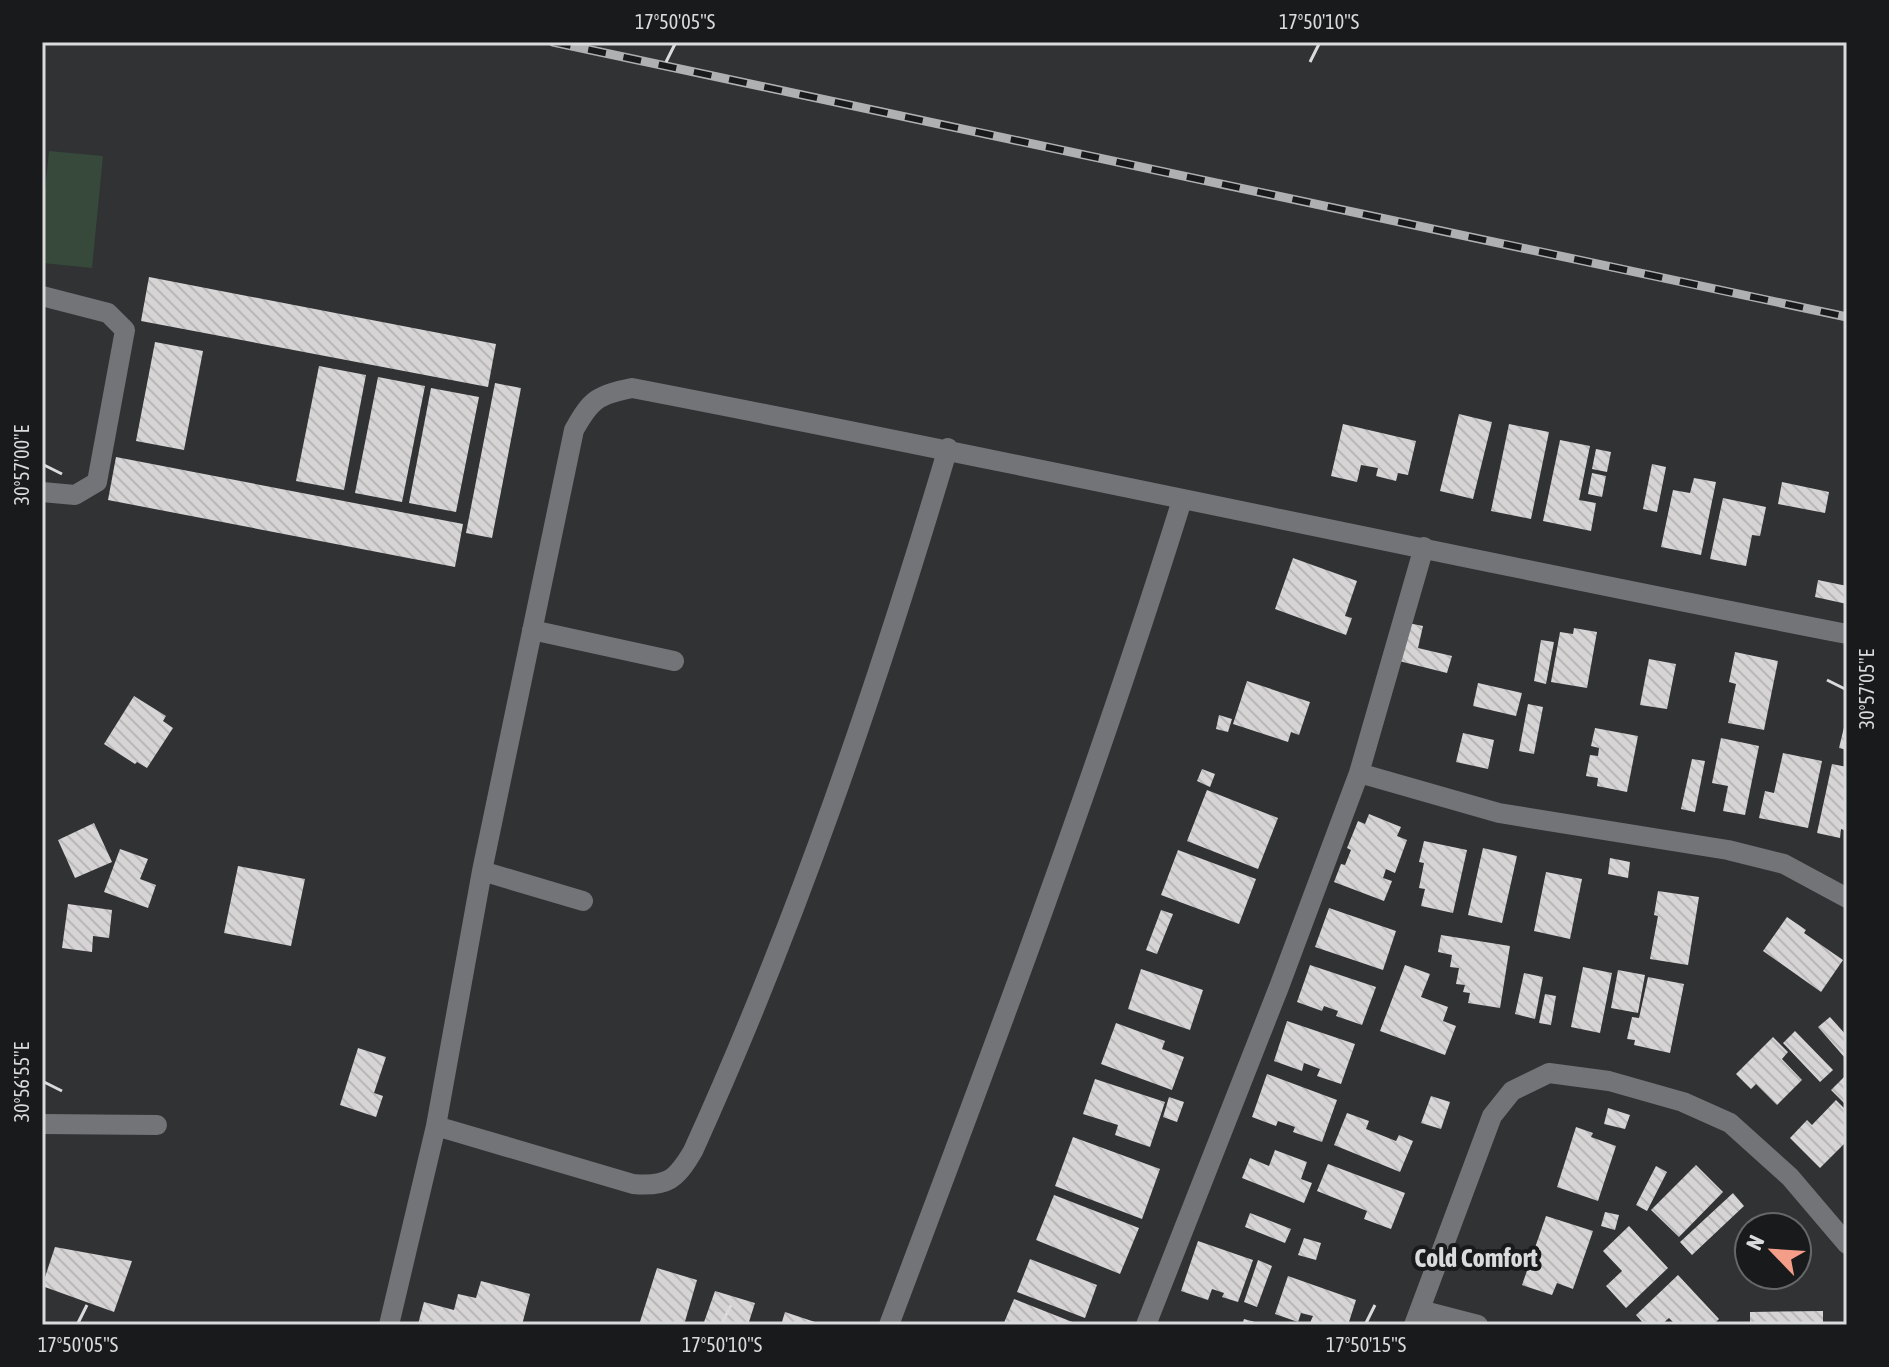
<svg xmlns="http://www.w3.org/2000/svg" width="1889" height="1367" viewBox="0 0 1889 1367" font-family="'Asap Condensed',sans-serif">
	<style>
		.garden { fill: #36493a }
		.building { fill: url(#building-back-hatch) }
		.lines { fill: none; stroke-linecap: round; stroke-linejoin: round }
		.minor { stroke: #727477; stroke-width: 20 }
		.rail-casing { stroke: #afb0b2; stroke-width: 9 }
		.rail { stroke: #191a1b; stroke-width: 6; stroke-dasharray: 18; stroke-linecap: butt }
		.ticks { fill: none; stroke: #dadbdc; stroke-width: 3 }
		.labels { text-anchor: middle; stroke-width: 8; stroke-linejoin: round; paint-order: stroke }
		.neighbourhood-label { font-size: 26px; font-weight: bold; fill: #dadbdc; stroke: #191a1b }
		.neatline { fill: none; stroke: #dadbdc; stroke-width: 3 }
		.ticks-label { font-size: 20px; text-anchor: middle; fill: #dadbdc }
	</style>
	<defs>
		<pattern id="building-back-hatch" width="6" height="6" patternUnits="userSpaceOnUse" patternTransform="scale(2)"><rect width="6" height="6" fill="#d7d4d6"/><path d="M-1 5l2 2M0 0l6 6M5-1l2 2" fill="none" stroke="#b9b7b8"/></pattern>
	</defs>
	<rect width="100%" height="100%" fill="#303234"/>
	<!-- garden -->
	<path class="garden" d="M 49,151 L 103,156 L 92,268 L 42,263 L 42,220 Z"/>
	<!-- building -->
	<path class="building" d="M 149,277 L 496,344 L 488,387 L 141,321 Z
		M 155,342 L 203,351 L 184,450 L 136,441 Z
		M 319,366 L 366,375 L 344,490 L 296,481 Z
		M 378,377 L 425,386 L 402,502 L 355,493 Z
		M 495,383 L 521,388 L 492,538 L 466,533 Z
		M 431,388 L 479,397 L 456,512 L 409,503 Z
		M 1459,414 L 1492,422 L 1473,499 L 1440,491 Z
		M 1343,424 L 1416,441 L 1408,475 L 1398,473 L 1396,481 L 1376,476 L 1378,468 L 1361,465 L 1357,482 L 1331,476 Z
		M 1509,424 L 1549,432 L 1531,519 L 1491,511 Z
		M 1560,440 L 1590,446 L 1579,500 L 1596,503 L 1591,531 L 1543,521 Z
		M 1596,449 L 1611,452 L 1607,472 L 1592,469 Z
		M 116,457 L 463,524 L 455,567 L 108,500 Z
		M 1652,464 L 1666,467 L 1657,512 L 1643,509 Z
		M 1592,473 L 1606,476 L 1602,497 L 1588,494 Z
		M 1694,478 L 1716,482 L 1701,555 L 1661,547 L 1673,490 L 1690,493 Z
		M 1782,482 L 1829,492 L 1825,513 L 1778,504 Z
		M 1723,498 L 1766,507 L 1760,536 L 1752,535 L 1746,566 L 1710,559 Z
		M 1293,558 L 1357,581 L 1345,616 L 1352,618 L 1346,635 L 1275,609 Z
		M 1818,580 L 1847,586 L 1847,604 L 1815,597 Z
		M 1408,623 L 1423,626 L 1418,648 L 1452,656 L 1447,673 L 1399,661 Z
		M 1574,628 L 1597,632 L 1587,688 L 1551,682 L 1560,632 L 1573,634 Z
		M 1541,640 L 1554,642 L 1546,684 L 1534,681 Z
		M 1735,652 L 1778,661 L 1764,730 L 1728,723 L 1736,684 L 1729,682 Z
		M 1649,659 L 1676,664 L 1667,709 L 1640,705 Z
		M 1247,681 L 1310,702 L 1299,735 L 1291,732 L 1288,742 L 1233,724 Z
		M 1478,683 L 1522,693 L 1516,716 L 1473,706 Z
		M 134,696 L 166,716 L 163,721 L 173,728 L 147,768 L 137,762 L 135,764 L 104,744 Z
		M 1528,704 L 1543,707 L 1534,754 L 1519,751 Z
		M 1219,715 L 1232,719 L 1228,732 L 1216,729 Z
		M 1846,719 L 1847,719 L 1847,750 L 1839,748 Z
		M 1595,728 L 1638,736 L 1627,792 L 1597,786 L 1598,778 L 1586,776 L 1590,755 L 1598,756 L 1599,748 L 1591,746 Z
		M 1463,733 L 1494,740 L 1488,769 L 1456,762 Z
		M 1721,738 L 1759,746 L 1745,815 L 1723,811 L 1728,786 L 1712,783 Z
		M 1783,753 L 1822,761 L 1808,828 L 1759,818 L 1765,791 L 1774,793 Z
		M 1692,759 L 1705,761 L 1695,812 L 1681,809 Z
		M 1832,764 L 1847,767 L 1847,831 L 1841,829 L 1840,838 L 1817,833 Z
		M 1202,769 L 1215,774 L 1210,787 L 1197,781 Z
		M 1207,790 L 1278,818 L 1258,869 L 1187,841 Z
		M 1369,814 L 1401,827 L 1397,836 L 1407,840 L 1395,873 L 1386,869 L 1383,878 L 1392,881 L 1384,901 L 1334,882 L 1341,864 L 1345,865 L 1351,850 L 1347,848 L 1358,821 L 1365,824 Z
		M 94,823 L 112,862 L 75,878 L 58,840 Z
		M 1424,841 L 1467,850 L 1453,913 L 1421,906 L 1425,889 L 1419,888 L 1424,863 L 1419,862 Z
		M 1483,848 L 1517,856 L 1502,923 L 1468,915 Z
		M 120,849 L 148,859 L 140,879 L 156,885 L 148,908 L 104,892 Z
		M 1178,850 L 1256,879 L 1239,924 L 1161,895 Z
		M 1610,858 L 1630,862 L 1628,878 L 1608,874 Z
		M 238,866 L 305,879 L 291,946 L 224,933 Z
		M 1546,872 L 1582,879 L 1570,939 L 1534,931 Z
		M 1658,891 L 1699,897 L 1688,965 L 1650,959 L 1658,916 L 1654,915 Z
		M 68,904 L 112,910 L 109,938 L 93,936 L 92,952 L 62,948 Z
		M 1329,908 L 1396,931 L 1383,970 L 1315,947 Z
		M 1161,910 L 1173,914 L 1157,954 L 1146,950 Z
		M 1787,917 L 1806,930 L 1804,933 L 1843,960 L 1821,992 L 1763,951 Z
		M 1441,935 L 1510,946 L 1500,1008 L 1468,1003 L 1470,993 L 1463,992 L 1465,985 L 1456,984 L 1459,968 L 1450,967 L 1452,955 L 1438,952 Z
		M 1310,965 L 1376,987 L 1362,1025 L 1336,1016 L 1338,1011 L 1324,1006 L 1322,1011 L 1297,1002 Z
		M 1405,965 L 1430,974 L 1421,997 L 1448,1007 L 1443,1021 L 1456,1026 L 1445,1055 L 1380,1031 Z
		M 1583,967 L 1612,973 L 1600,1033 L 1571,1027 Z
		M 1141,969 L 1203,990 L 1190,1030 L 1128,1009 Z
		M 1618,970 L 1645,975 L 1638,1013 L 1611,1008 Z
		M 1524,973 L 1543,977 L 1535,1019 L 1515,1014 Z
		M 1648,977 L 1684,984 L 1670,1053 L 1634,1045 L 1635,1040 L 1627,1039 L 1632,1017 L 1639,1018 Z
		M 1545,994 L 1556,996 L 1551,1025 L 1539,1023 Z
		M 1830,1017 L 1847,1036 L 1845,1058 L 1818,1027 Z
		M 1287,1021 L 1355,1044 L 1341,1084 L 1317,1076 L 1320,1069 L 1304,1063 L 1302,1071 L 1274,1061 Z
		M 1116,1023 L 1165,1041 L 1162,1049 L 1184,1057 L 1172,1090 L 1101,1064 Z
		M 1795,1031 L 1833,1070 L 1820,1082 L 1783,1043 Z
		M 1773,1037 L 1788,1052 L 1782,1059 L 1802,1080 L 1777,1105 L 1756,1084 L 1751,1089 L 1736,1074 Z
		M 358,1048 L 386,1057 L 374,1093 L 383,1096 L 376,1117 L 340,1105 Z
		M 1267,1074 L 1337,1100 L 1322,1142 L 1293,1132 L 1295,1127 L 1278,1121 L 1276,1126 L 1252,1117 Z
		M 1844,1077 L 1847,1080 L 1847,1106 L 1831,1090 Z
		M 1095,1079 L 1165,1102 L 1150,1147 L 1115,1135 L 1118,1125 L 1083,1114 Z
		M 1431,1096 L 1450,1102 L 1441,1129 L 1421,1123 Z
		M 1169,1097 L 1184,1102 L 1177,1122 L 1163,1117 Z
		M 1836,1100 L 1847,1111 L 1847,1141 L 1820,1168 L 1790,1138 L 1807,1120 L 1812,1125 Z
		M 1608,1108 L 1630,1115 L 1625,1129 L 1604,1124 Z
		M 1347,1113 L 1369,1121 L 1366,1129 L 1396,1141 L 1399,1135 L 1413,1141 L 1400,1172 L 1334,1145 Z
		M 1576,1127 L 1593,1133 L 1591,1137 L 1616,1146 L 1598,1201 L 1557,1187 Z
		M 1073,1137 L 1160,1169 L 1142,1219 L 1055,1186 Z
		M 1275,1150 L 1307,1162 L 1301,1179 L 1312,1183 L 1304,1203 L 1242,1178 L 1250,1158 L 1269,1166 Z
		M 1328,1164 L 1405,1193 L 1391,1229 L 1364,1219 L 1367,1211 L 1317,1191 Z
		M 1696,1165 L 1723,1192 L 1679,1237 L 1651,1210 Z
		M 1656,1166 L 1667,1172 L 1647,1211 L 1636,1205 Z
		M 1733,1193 L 1744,1206 L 1692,1255 L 1680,1242 Z
		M 1054,1195 L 1139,1228 L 1120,1274 L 1036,1240 Z
		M 1605,1212 L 1619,1215 L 1615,1230 L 1601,1226 Z
		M 1250,1213 L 1291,1229 L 1285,1243 L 1245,1227 Z
		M 1546,1216 L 1593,1231 L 1573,1289 L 1557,1283 L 1552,1295 L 1522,1285 Z
		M 1629,1226 L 1668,1268 L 1626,1308 L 1606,1286 L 1622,1271 L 1603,1251 Z
		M 1304,1238 L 1321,1243 L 1316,1260 L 1298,1255 Z
		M 1198,1241 L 1253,1260 L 1238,1302 L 1222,1297 L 1224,1293 L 1212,1289 L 1208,1300 L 1181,1291 Z
		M 55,1247 L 132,1261 L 114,1312 L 42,1286 Z
		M 1030,1259 L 1097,1285 L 1085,1318 L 1017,1292 Z
		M 1258,1260 L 1272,1266 L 1257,1307 L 1244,1302 Z
		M 657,1268 L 697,1280 L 684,1325 L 639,1325 Z
		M 1678,1275 L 1719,1319 L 1713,1325 L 1676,1325 L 1669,1318 L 1661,1325 L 1645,1325 L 1636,1315 Z
		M 1288,1276 L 1356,1300 L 1348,1325 L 1309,1325 L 1313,1316 L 1301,1313 L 1298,1322 L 1275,1314 Z
		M 481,1281 L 530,1294 L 522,1325 L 418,1324 L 424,1302 L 454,1310 L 458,1294 L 476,1298 Z
		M 715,1291 L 755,1303 L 748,1325 L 703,1325 Z
		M 1014,1299 L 1080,1325 L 1003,1325 Z
		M 1823,1311 L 1823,1325 L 1750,1325 L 1750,1312 Z
		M 785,1312 L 821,1324 L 821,1325 L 781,1325 Z
		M 1244,1319 L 1262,1324 L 1261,1325 L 1242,1325 Z"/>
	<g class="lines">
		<!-- minor -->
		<path class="minor" d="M 42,296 L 108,313 L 125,330 L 97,482 L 75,495 L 42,492
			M 532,630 L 674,661
			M 1359,773 L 1499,813 L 1728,850 L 1784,864 L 1847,898
			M 482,871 L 583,901
			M 42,1124 L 157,1125
			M 436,1126 L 633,1184 C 667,1187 676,1180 693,1151 C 796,924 877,687 948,448
			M 1420,1310 L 1478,1325
			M 389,1325 L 436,1126 L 482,871 L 574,430 C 591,399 598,395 632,388 C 1038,466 1441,555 1847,634
			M 889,1325 C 992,1052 1095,779 1182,500
			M 1146,1325 L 1279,987 L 1359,773 L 1424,547
			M 1414,1325 L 1492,1116 L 1512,1091 L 1549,1073 L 1609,1081 L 1683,1102 L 1730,1123 L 1790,1177 L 1847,1244"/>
		<!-- rail casing -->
		<g class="rail-casing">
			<path id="rail" d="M 553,42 L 1847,317"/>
		</g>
		<!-- rail -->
		<use href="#rail" class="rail"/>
	</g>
	<!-- ticks -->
	<path class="ticks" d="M 666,62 L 675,44M 1310,62 L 1319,44M 44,465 L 62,474M 1827,680 L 1845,689M 44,1082 L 62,1091M 78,1323 L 87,1305M 722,1323 L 731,1305M 1366,1323 L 1375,1305"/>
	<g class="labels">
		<!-- neighbourhood labels -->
		<g class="neighbourhood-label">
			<text x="1476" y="1267">Cold Comfort</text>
		</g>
	</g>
	<!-- border -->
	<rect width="1889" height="1367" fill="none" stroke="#191a1b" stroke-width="88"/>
	<!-- north arrow -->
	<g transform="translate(1773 1251) rotate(295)"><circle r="38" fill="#191a1b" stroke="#666768" stroke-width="2"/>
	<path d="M0-6L14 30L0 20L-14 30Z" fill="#f49e8a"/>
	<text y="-12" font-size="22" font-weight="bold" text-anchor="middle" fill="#dadbdc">N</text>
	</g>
	<rect x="44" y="44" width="1801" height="1279" class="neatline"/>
	<g class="ticks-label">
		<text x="675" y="29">17°50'05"S</text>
		<text x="1319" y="29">17°50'10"S</text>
		<text transform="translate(22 465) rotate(-90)" y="7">30°57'00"E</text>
		<text transform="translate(1867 689) rotate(-90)" y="7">30°57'05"E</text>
		<text transform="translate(22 1082) rotate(-90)" y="7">30°56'55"E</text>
		<text x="78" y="1352">17°50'05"S</text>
		<text x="722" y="1352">17°50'10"S</text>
		<text x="1366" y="1352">17°50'15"S</text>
	</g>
</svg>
